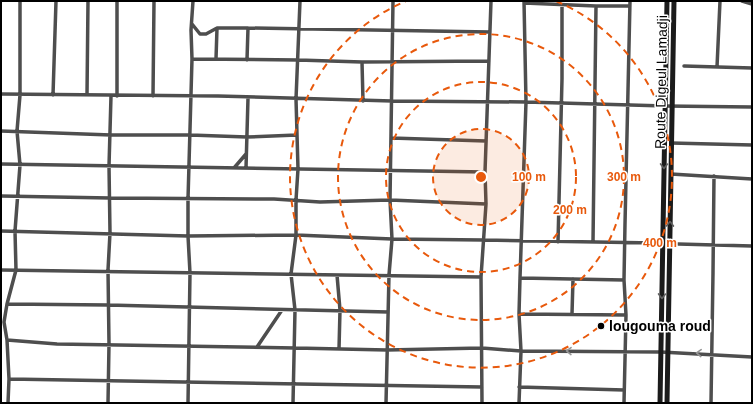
<svg xmlns="http://www.w3.org/2000/svg" width="753" height="404" viewBox="0 0 753 404" font-family="Helvetica,sans-serif">
	<style>
		.lines { fill: none; stroke-linecap: round; stroke-linejoin: round }
		.minor { stroke: #4e4e4e; stroke-width: 3.5 }
		.secondary { stroke: #1b1b1b; stroke-width: 5 }
		.oneway { stroke: #5f5f5f }
		.oneway2 { stroke: #959595 }
		.ring { fill: none; stroke: #e8590c; stroke-width: 2; stroke-dasharray: 7 5 }
		.poi-dot { fill: #000; stroke: #fff; stroke-width: 1.5 }
		.labels { text-anchor: middle; stroke-width: 3; stroke-linejoin: round; paint-order: stroke }
		.street-label { font-size: 14px; fill: #000; stroke: #fff }
		.poi-label { font-size: 14px; font-weight: bold; fill: #000; stroke: #fff; text-anchor: start }
		.centre { fill: #e8590c; stroke: #fff; stroke-width: 2 }
		.ring-label { font-size: 12px; text-anchor: middle; font-weight: bold; fill: #e8590c; stroke: #fff; stroke-width: 3; stroke-linejoin: round; paint-order: stroke }
	</style>
	<rect width="100%" height="100%" fill="#fff"/>
	<g class="lines">
		<!-- minor -->
		<path class="minor" d="M 742,1 L 752,4
			M 524,3 L 596,6 L 593,242
			M 596,6 L 629,6
			M 192,24 L 200,34 L 206,34 L 217,28 L 248,28 L 490,32
			M 192,59 L 298,60 L 362,62 L 489,61
			M 216,59 L 217,28
			M 247,60 L 248,28
			M 362,62 L 363,101
			M 684,66 L 752,68
			M 717,67 L 720,1
			M 1,94 L 218,96 L 392,101 L 526,102 L 665,106 L 752,107
			M 53,95 L 56,1
			M 87,95 L 88,1
			M 117,96 L 117,1
			M 153,96 L 154,1
			M 1,131 L 111,135 L 190,135 L 247,137 L 297,135
			M 391,138 L 486,141
			M 671,143 L 752,145
			M 1,164 L 485,172
			M 234,168 L 246,154
			M 246,168 L 248,98
			M 671,174 L 752,179
			M 1,196 L 110,198 L 274,199 L 320,202 L 390,200 L 486,204
			M 1,231 L 188,236 L 296,235 L 392,239 L 483,240 L 655,243
			M 558,242 L 562,79 L 562,5
			M 678,244 L 752,246
			M 1,270 L 481,277
			M 337,275 L 340,310 L 339,349
			M 520,278 L 624,280
			M 7,304 L 108,305 L 388,312
			M 519,314 L 626,315
			M 572,314 L 573,279
			M 7,340 L 57,344 L 295,348 L 387,350 L 482,348 L 521,351 L 661,352 L 752,357
			M 257,347 L 282,310
			M 9,379 L 482,387
			M 519,387 L 624,390
			M 8,403 L 9,379 L 7,340 L 4,322 L 7,304 L 16,270 L 15,231 L 20,165 L 17,131 L 20,95 L 20,1
			M 108,403 L 109,344 L 108,270 L 110,233 L 109,166 L 111,96
			M 188,403 L 190,273 L 188,236 L 188,199 L 192,59 L 191,30 L 193,1
			M 293,403 L 295,310 L 291,274 L 296,235 L 296,200 L 298,169 L 296,99 L 300,1
			M 386,403 L 389,275 L 392,239 L 390,200 L 393,1
			M 482,403 L 481,277 L 486,204 L 485,172 L 491,1
			M 519,403 L 521,351 L 519,314 L 520,278 L 526,102 L 524,1
			M 624,403 L 626,315 L 624,280 L 625,224 L 630,1
			M 711,403 L 713,273 L 714,176"/>
		<!-- secondary -->
		<path class="secondary" d="M 660,403 L 667,1
			M 667,403 L 674,1"/>
	</g>
	<!-- one-way arrows -->
	<defs><path id="oneway-chevron" d="M-2-3.5L2.5 0L-2 3.5" fill="none" stroke-width="1.6" stroke-linecap="round" stroke-linejoin="round"/></defs>
	<g class="oneway">
		<use href="#oneway-chevron" transform="translate(664 166) rotate(91)"/>
		<use href="#oneway-chevron" transform="translate(670 224) rotate(-89)"/>
		<use href="#oneway-chevron" transform="translate(662 296) rotate(91)"/>
	</g>
	<g class="oneway2">
		<use href="#oneway-chevron" transform="translate(569 351) rotate(-179)"/>
		<use href="#oneway-chevron" transform="translate(699 353) rotate(-177)"/>
	</g>
	<!-- distance rings -->
	<circle cx="481" cy="177" r="48" fill="#e8590c" fill-opacity=".12"/>
	<g class="ring">
		<circle cx="481" cy="177" r="48"/>
		<circle cx="481" cy="177" r="95"/>
		<circle cx="481" cy="177" r="143"/>
		<path d="M556 1A191 191 0 1 1 406 1"/>
	</g>
	<!-- markers -->
	<circle class="poi-dot" cx="601" cy="326" r="4"/>
	<g class="labels">
		<!-- street labels -->
		<g class="street-label">
			<text transform="translate(661 82) rotate(-89)" y="5">Route Digeul Lamadji</text>
		</g>
		<!-- poi labels -->
		<g class="poi-label">
			<text x="609" y="331">lougouma roud</text>
		</g>
	</g>
	<circle cx="481" cy="177" r="6" class="centre"/>
	<g class="ring-label">
		<text x="529" y="181">100 m</text>
		<text x="624" y="181">300 m</text>
		<text x="570" y="214">200 m</text>
		<text x="660" y="247">400 m</text>
	</g>
	<!-- border -->
	<rect width="753" height="404" fill="none" stroke="#000000" stroke-width="4"/>
</svg>
